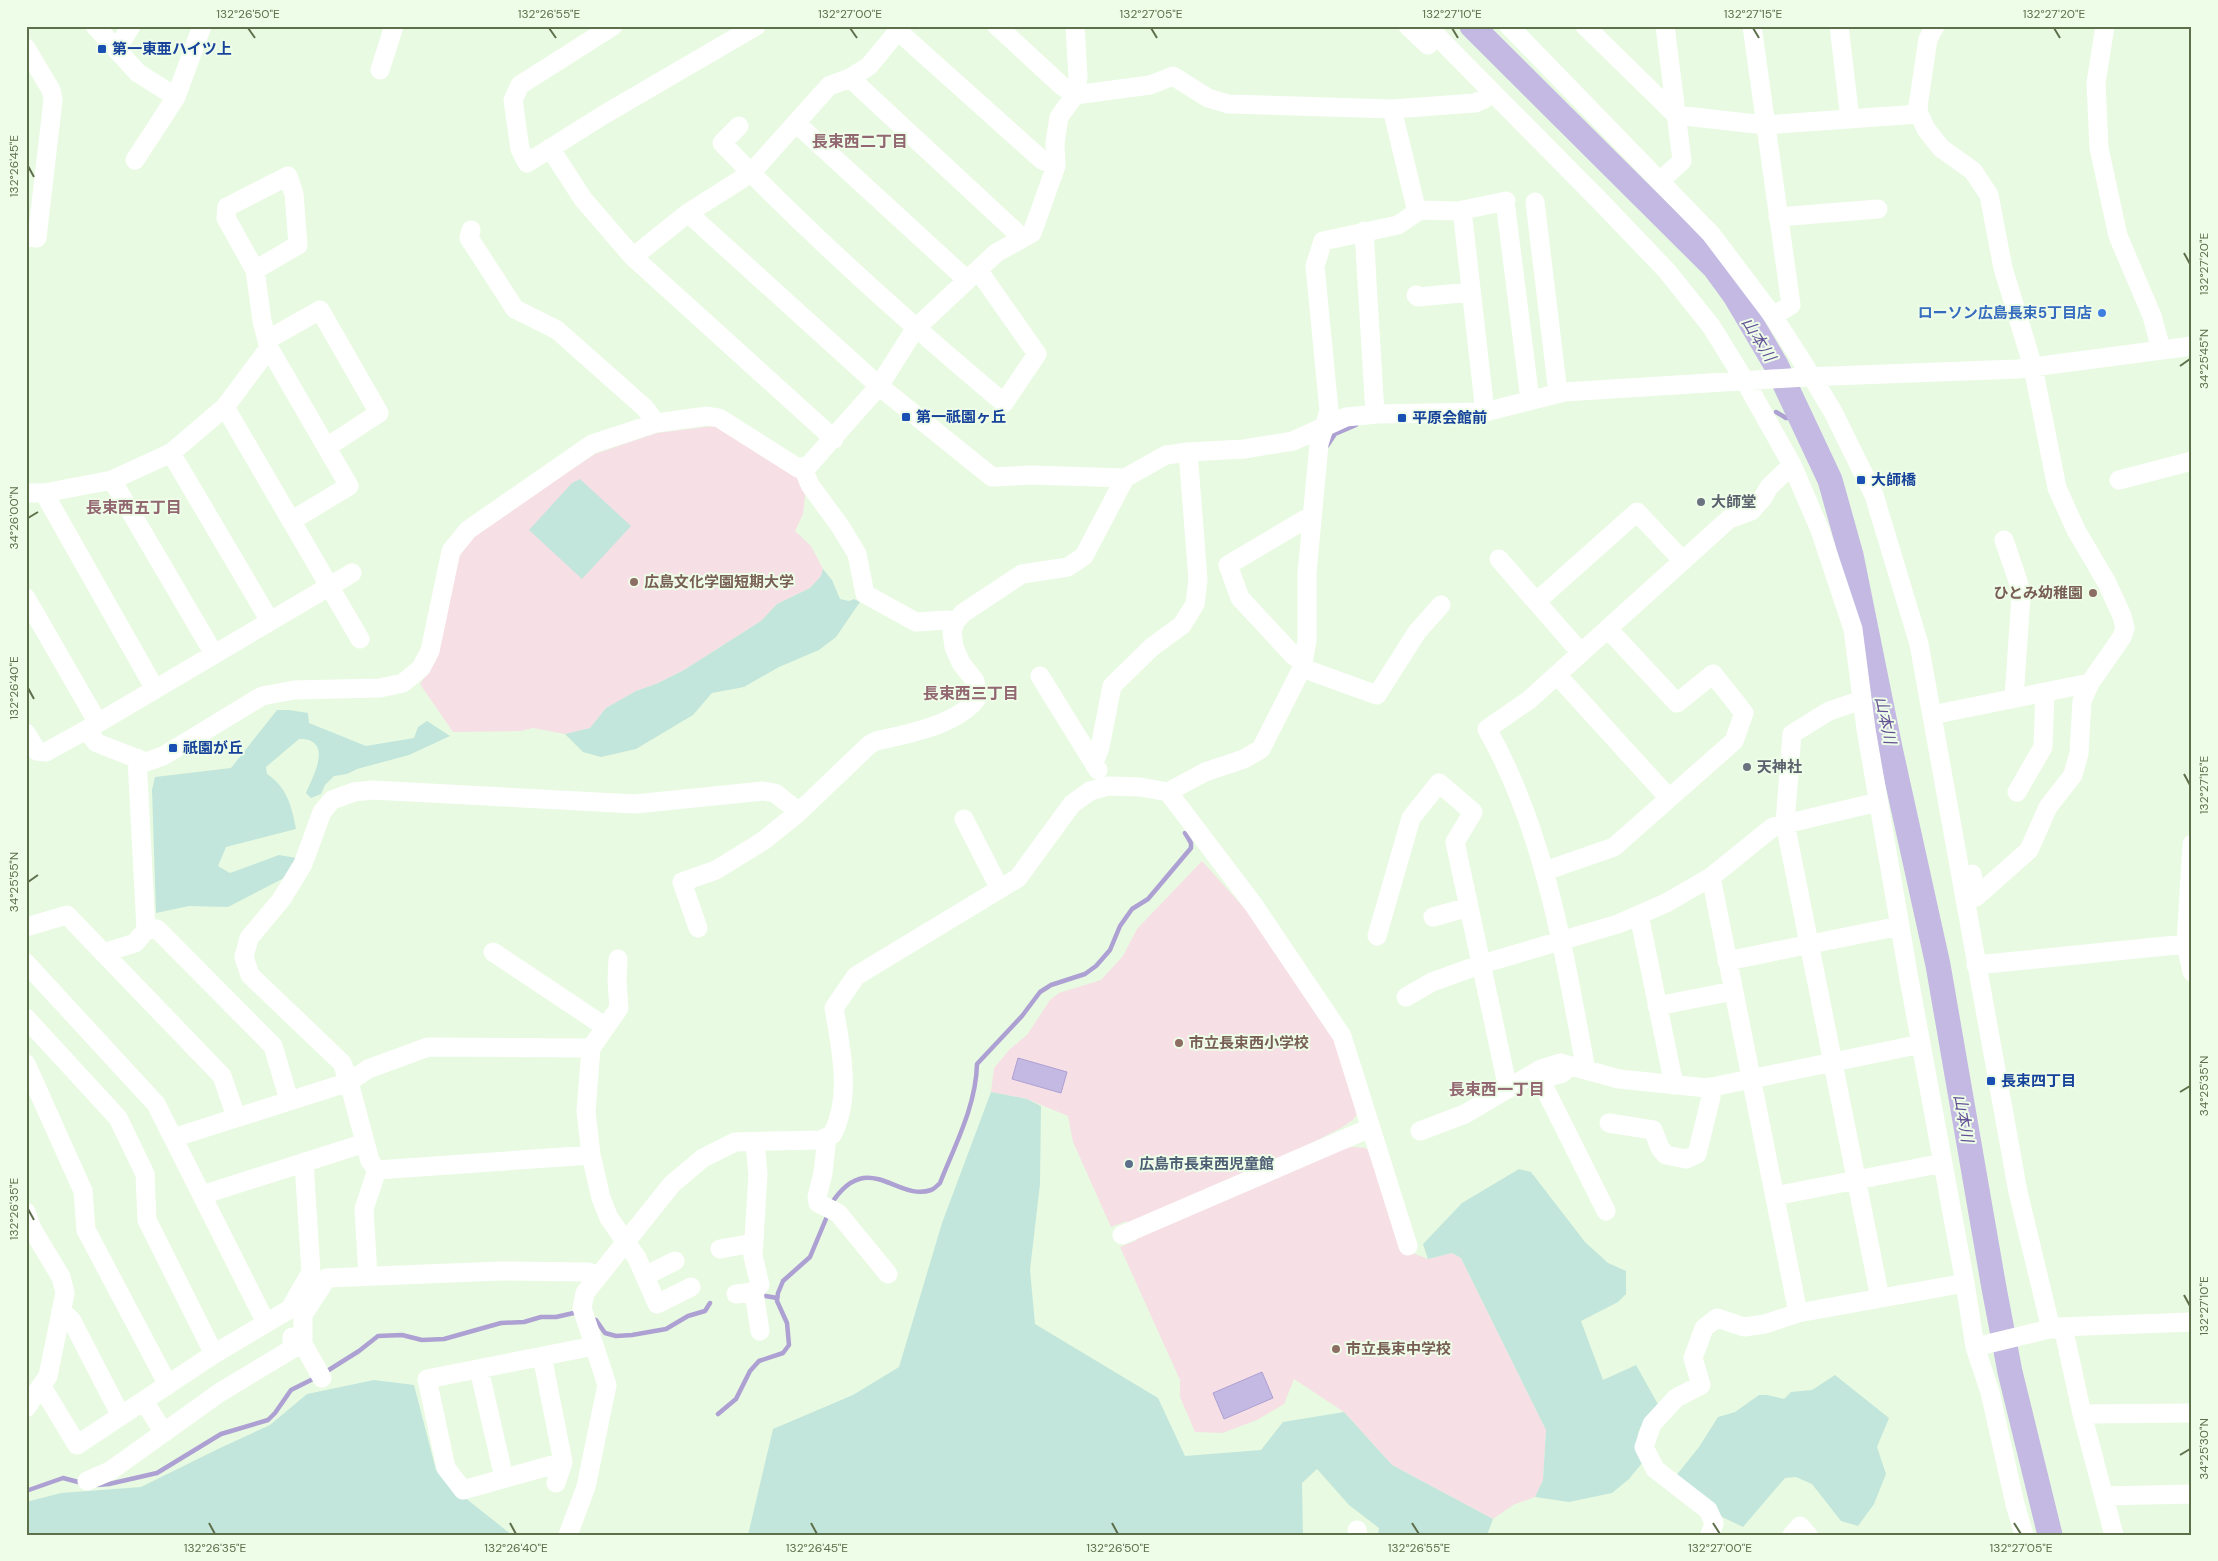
<svg xmlns="http://www.w3.org/2000/svg" width="2218" height="1561" viewBox="0 0 2218 1561" font-family="'DM Sans','Noto Sans JP',sans-serif">
	<style>
		.education { fill: #f6dfe5 }
		.green { fill: #c2e6db }
		.water { fill: #c3b9e2; stroke: #ada0d2 }
		.lines { fill: none; stroke-linecap: round; stroke-linejoin: round }
		.stream { stroke: #ada0d2; stroke-width: 4.5 }
		.river { stroke: #c3b9e2; stroke-width: 25 }
		.minor { stroke: #fff; stroke-width: 19 }
		.ticks { fill: none; stroke: #5e6f4b; stroke-width: 2 }
		.transit-dot { fill: #1a4fb4; stroke: #eefde8; stroke-width: 2 }
		.shop-dot { fill: #3f7fe0; stroke: #eefde8; stroke-width: 2 }
		.worship-dot { fill: #6b7280; stroke: #eefde8; stroke-width: 2 }
		.education-dot { fill: #8d6e63; stroke: #eefde8; stroke-width: 2 }
		.service-dot { fill: #5c6f8a; stroke: #eefde8; stroke-width: 2 }
		.labels { text-anchor: middle; stroke-width: 4; stroke-linejoin: round; paint-order: stroke }
		.transit-label { font-size: 15px; font-weight: bold; fill: #164399; stroke: #eefde8; text-anchor: start }
		.shop-label { font-size: 15px; font-weight: bold; fill: #366cbe; stroke: #eefde8; text-anchor: end }
		.worship-label { font-size: 15px; font-weight: bold; fill: #5b616d; stroke: #eefde8; text-anchor: start }
		.education-label { font-size: 15px; font-weight: bold; fill: #785e54; stroke: #eefde8; text-anchor: start }
		.service-label { font-size: 15px; font-weight: bold; fill: #4e5e75; stroke: #eefde8; text-anchor: start }
		.neighbourhood-label { font-size: 16px; font-weight: bold; fill: #926771; stroke: #eefde8 }
		.water-label { font-size: 16px; font-style: italic; fill: #635095; stroke: #eefde8 }
		.neatline { fill: none; stroke: #5e6f4b; stroke-width: 2 }
		.ticks-label { font-size: 12px; text-anchor: middle; fill: #5e6f4b }
	</style>
	<rect width="100%" height="100%" fill="#e9fae2"/>
	<!-- education -->
	<path class="education" d="M 714,426 L 802,480 L 805,496 L 803,514 L 795,531 L 811,546 L 823,569 L 821,576 L 810,588 L 777,604 L 761,621 L 684,670 L 656,684 L 636,691 L 606,708 L 590,728 L 565,734 L 533,728 L 521,731 L 453,732 L 420,684 L 435,663 L 459,557 L 470,540 L 493,521 L 595,454 L 657,433 Z
		M 1202,861 L 1254,919 L 1338,1037 L 1358,1112 L 1353,1120 L 1341,1128 L 1253,1173 L 1130,1227 L 1127,1221 L 1111,1227 L 1073,1142 L 1068,1116 L 1027,1099 L 991,1092 L 994,1068 L 1010,1049 L 1027,1035 L 1050,1000 L 1059,993 L 1101,980 L 1123,956 L 1137,929 Z
		M 1355,1147 L 1365,1148 L 1375,1154 L 1405,1250 L 1428,1259 L 1452,1253 L 1461,1258 L 1546,1430 L 1543,1480 L 1535,1497 L 1513,1505 L 1493,1519 L 1392,1465 L 1344,1412 L 1294,1379 L 1284,1404 L 1257,1420 L 1222,1433 L 1195,1432 L 1180,1397 L 1180,1380 L 1120,1247 L 1137,1240 L 1135,1235 L 1345,1148 Z"/>
	<!-- green -->
	<path class="green" d="M 580,479 L 631,526 L 582,579 L 529,530 L 572,483 Z
		M 823,569 L 832,580 L 840,599 L 849,601 L 854,599 L 860,602 L 836,637 L 819,650 L 779,667 L 744,687 L 712,693 L 693,715 L 636,749 L 601,757 L 583,752 L 565,734 L 590,728 L 606,708 L 636,691 L 656,684 L 684,670 L 761,621 L 777,604 L 810,588 L 821,576 Z
		M 277,710 L 289,710 L 308,713 L 309,723 L 366,746 L 414,738 L 418,727 L 427,721 L 450,736 L 409,755 L 357,769 L 347,774 L 334,776 L 325,785 L 321,794 L 311,798 L 306,793 C 311,780 329,750 311,741 C 308,739 302,739 299,739 L 266,767 L 267,774 C 287,787 292,807 296,829 L 226,847 L 218,866 L 230,873 L 279,855 L 297,858 L 284,878 L 228,907 L 189,906 L 156,913 L 152,790 L 155,777 L 231,768 Z
		M 991,1092 L 1027,1099 L 1041,1106 L 1040,1184 L 1030,1270 L 1035,1324 L 1158,1398 L 1185,1456 L 1261,1450 L 1283,1422 L 1344,1412 L 1392,1465 L 1493,1519 L 1487,1535 L 1378,1535 L 1379,1528 L 1349,1505 L 1317,1469 L 1302,1483 L 1303,1535 L 748,1535 L 773,1429 L 853,1395 L 899,1367 L 942,1223 Z
		M 1519,1169 L 1531,1172 L 1585,1242 L 1608,1263 L 1626,1271 L 1626,1294 L 1618,1302 L 1581,1321 L 1603,1380 L 1636,1365 L 1659,1406 C 1638,1428 1632,1431 1643,1462 L 1629,1479 L 1612,1493 L 1569,1502 L 1535,1497 L 1543,1480 L 1546,1430 L 1461,1258 L 1452,1253 L 1428,1259 L 1423,1244 L 1462,1203 Z
		M 1835,1375 L 1889,1418 L 1877,1447 L 1886,1474 L 1874,1504 L 1858,1526 L 1841,1521 L 1812,1484 L 1796,1477 L 1785,1478 L 1743,1527 L 1720,1516 L 1675,1477 L 1699,1447 L 1718,1417 L 1735,1412 L 1759,1395 L 1767,1395 L 1784,1399 L 1791,1392 L 1812,1390 Z
		M 374,1380 L 414,1385 L 436,1470 L 459,1493 L 512,1535 L 26,1535 L 26,1502 L 61,1493 L 141,1487 L 220,1448 L 270,1425 L 307,1394 Z"/>
	<!-- water -->
	<path class="water" d="M 1018,1058 L 1067,1072 L 1061,1093 L 1012,1079 Z
		M 1262,1372 L 1273,1398 L 1224,1419 L 1213,1393 Z"/>
	<g class="lines">
		<!-- stream -->
		<path class="stream" d="M 1776,412 L 1786,418 L 1801,418
			M 1327,446 L 1335,434 L 1356,425
			M 831,1204 C 868,1147 896,1202 931,1190 C 934,1189 938,1185 940,1183 C 955,1145 976,1106 977,1064 L 1022,1016 L 1040,992 L 1051,985 L 1085,974 L 1096,966 L 1110,950 L 1120,926 L 1132,909 L 1148,899 L 1191,848 L 1191,843 L 1185,833
			M 760,1295 L 777,1298
			M 591,1318 L 596,1320 L 605,1333 L 616,1336 L 632,1335 L 666,1329 L 688,1316 L 705,1311 L 710,1303
			M 324,1373 L 359,1351 L 378,1336 L 402,1335 L 422,1340 L 444,1339 L 501,1323 L 524,1322 L 541,1317 L 556,1317 L 578,1312
			M 718,1414 L 736,1399 L 750,1371 L 759,1361 L 783,1353 L 789,1345 L 787,1323 L 777,1301 L 778,1293 L 783,1281 L 810,1257 L 828,1214
			M 97,1485 L 109,1484 L 157,1473 L 221,1434 L 268,1420 L 275,1413 L 291,1390 L 317,1377
			M 26,1491 L 63,1478 L 82,1483"/>
		<!-- river -->
		<path class="river" d="M 1472,26 L 1715,268 L 1734,294 L 1776,365 L 1830,480 L 1851,555 L 1890,748 L 1938,965 L 1994,1288 L 2010,1372 L 2050,1535"/>
		<!-- minor -->
		<path class="minor" d="M 95,26 L 138,73 L 176,97
			M 613,26 L 520,85 L 513,100 L 520,149 L 527,163 L 605,114 L 756,26
			M 997,26 L 1062,86 L 1075,95 L 1150,85 L 1173,76 L 1208,98 L 1228,104 L 1392,109 L 1475,103 L 1484,99
			M 1408,26 L 1428,45
			M 1427,26 L 1601,202 L 1667,271 L 1711,326 L 1745,381 L 1792,465 L 1820,530 L 1853,629 L 1866,729 L 1909,979 L 1965,1283 L 1975,1347 L 1990,1392 L 2015,1504 L 2024,1535
			M 1509,26 L 1711,234 L 1773,316 L 1812,377 L 1833,412 L 1874,495 L 1919,644 L 2018,1192 L 2051,1329
			M 1585,26 L 1676,115 L 1765,125 L 1919,114
			M 1752,26 L 1791,305 L 1773,316
			M 1839,26 L 1850,119
			M 1935,26 L 1928,39 L 1918,106 L 1919,114 L 1926,129 L 1941,148 L 1973,171 L 1989,195 L 2003,268 L 2033,367 L 2057,488 L 2076,530 L 2107,583 L 2122,616 L 2125,628 L 2122,637 L 2090,683 L 2082,701 L 2079,753 L 2073,775 L 2048,807 L 2029,850 L 1976,897 L 1972,874
			M 2105,26 L 2096,83 L 2099,148 L 2118,236 L 2152,316 L 2161,349
			M 898,31 L 1042,160 L 1056,166
			M 26,48 L 51,90 L 53,100 L 37,238 L 26,237
			M 117,49 L 131,26
			M 380,70 L 394,26
			M 850,78 L 1016,232 L 1020,240
			M 796,123 L 967,280
			M 739,126 L 722,143 C 810,235 906,321 1004,403 L 1037,354 L 978,270
			M 550,148 L 583,199 L 633,257 L 834,439
			M 135,160 L 176,97 L 202,26
			M 1660,181 L 1682,161 L 1665,26
			M 1535,202 L 1558,393
			M 1506,209 L 1530,400
			M 1417,210 L 1458,211 L 1506,201
			M 1462,210 L 1485,412
			M 688,213 L 879,386 L 992,477 L 1031,475 L 1125,478 L 1166,455 L 1188,452 L 1244,449 L 1293,441 L 1346,417 L 1377,414 L 1485,412 L 1564,392 L 1805,377 L 2018,369 L 2192,346
			M 1778,217 L 1878,209
			M 471,230 L 469,238 L 515,309 L 557,330 L 645,408 L 656,423
			M 1364,231 L 1375,414
			M 633,257 L 688,213 L 751,173 L 829,86 L 850,78 L 869,66 L 902,26
			M 1416,295 L 1418,297 L 1471,292
			M 267,340 L 320,310 L 379,413 L 327,447
			M 269,348 L 349,486 L 291,521
			M 225,407 L 360,639
			M 171,453 L 270,621
			M 803,468 L 810,485 L 840,526 L 857,554 L 865,594 L 916,622 L 947,620 L 955,622
			M 112,480 L 214,654
			M 2119,480 L 2192,461
			M 26,493 L 44,493 L 112,480 L 171,453 L 225,407 L 269,348 L 262,321 L 255,270 L 226,218 L 227,207 L 288,176 L 294,194 L 298,245 L 255,270
			M 44,493 L 155,689
			M 2004,540 L 2018,581 L 2021,596 L 2014,698
			M 1499,559 L 1581,653
			M 26,598 L 98,723
			M 1537,601 L 1637,512 L 1683,561
			M 1303,661 L 1294,656 L 1240,598 L 1228,565 L 1304,520 L 1312,519
			M 1302,668 L 1377,695 L 1417,632 L 1441,605
			M 1557,675 L 1668,797
			M 1040,676 L 1098,770
			M 1862,700 L 1829,711 L 1792,734 L 1785,823 L 1880,1298
			M 1932,715 L 2090,683
			M 86,730 L 97,743 L 146,762 L 163,756 L 262,696 L 294,690 L 380,688 L 403,683 L 421,668 L 430,651 L 451,551 L 468,530 L 592,444 L 656,423 L 707,416 L 719,418 L 798,468 L 809,465 L 879,386 L 915,329 L 996,253 L 1032,233 L 1056,166 L 1055,143 L 1059,117 L 1075,95 L 1078,77 L 1075,26
			M 26,733 L 37,751 L 46,752 L 86,730 L 352,573
			M 1094,763 L 1100,747 L 1112,686 L 1152,647 L 1182,625 L 1195,604 L 1198,580 L 1188,452
			M 1168,792 L 1253,904 L 1342,1036 L 1408,1246
			M 2017,792 L 2043,747 L 2045,692
			M 964,819 L 1000,889
			M 2192,844 L 2186,944 L 2192,972
			M 1545,871 L 1614,847 L 1734,741 L 1744,713 L 1713,674 L 1677,703 L 1608,629
			M 1711,877 L 1798,1313
			M 1639,915 L 1674,1085
			M 1433,917 L 1469,907
			M 26,927 L 67,915 L 222,1076 L 236,1117
			M 698,928 L 682,882 L 716,870 L 763,841 L 799,812 L 869,745 L 876,741 C 907,734 958,725 977,698 L 975,681 L 961,663 L 954,647 L 952,632 L 955,622 L 963,613 L 1022,574 L 1068,567 L 1084,556 L 1125,478
			M 146,930 L 157,929 L 273,1046 L 289,1100
			M 1377,936 L 1411,818 L 1439,783 L 1473,812 L 1455,842 L 1508,1089
			M 493,952 L 604,1026
			M 103,953 L 135,943 L 146,930 L 137,758
			M 618,959 L 617,981 L 619,1008 L 591,1048 L 586,1111 L 591,1155 L 601,1198 L 609,1218 L 637,1258 L 657,1304 L 691,1287
			M 1727,961 L 1900,926
			M 26,963 L 156,1104 L 266,1323
			M 1976,965 L 2186,944
			M 1406,997 L 1432,982 L 1482,964 L 1618,924 L 1666,903 L 1711,877 L 1773,827 L 1878,802
			M 1657,1006 L 1733,991
			M 26,1018 L 118,1118 L 145,1174 L 147,1220 L 214,1354
			M 26,1064 L 83,1191 L 86,1230 L 168,1385
			M 1586,1070 C 1564,954 1546,833 1487,729 L 1529,700 L 1729,519 L 1751,511 L 1762,499 L 1769,487 L 1792,465
			M 1563,1073 L 1549,1077 L 1542,1083 L 1606,1211
			M 1609,1123 L 1653,1130 L 1660,1148 L 1666,1155 L 1686,1159 L 1697,1154 L 1711,1097 L 1710,1087
			M 1420,1131 L 1465,1114 L 1541,1069 L 1560,1063 L 1619,1079 L 1707,1088 L 1921,1044
			M 827,1137 L 823,1173 L 817,1197 L 818,1203 L 838,1213 L 888,1274
			M 173,1138 L 349,1082 L 368,1069 L 428,1047 L 591,1048
			M 755,1142 L 758,1174 L 753,1256 L 760,1285 L 754,1292 L 760,1331
			M 591,1155 L 377,1170 L 370,1161 L 349,1082 L 342,1063 L 250,975 L 244,957 L 249,938 L 281,900 L 303,864 L 322,812 L 332,800 L 354,792 L 372,790 L 635,804 L 763,791 L 775,793 L 799,812
			M 202,1195 L 365,1143
			M 1775,1196 L 1943,1163
			M 26,1212 L 32,1229 L 61,1277 L 65,1293 L 48,1376 L 26,1408
			M 1122,1235 L 1370,1128
			M 720,1249 L 753,1243
			M 368,1276 L 364,1209 L 377,1170
			M 645,1276 L 675,1261
			M 736,1294 L 754,1292
			M 61,1310 L 72,1321 L 121,1416
			M 2058,1327 L 2065,1336 L 2082,1414 L 2114,1535
			M 303,1344 L 322,1378
			M 1975,1347 L 2058,1327 L 2192,1322
			M 292,1349 L 303,1344 L 303,1315 L 327,1278 L 500,1271 L 587,1272 L 598,1275
			M 542,1356 L 563,1462 L 556,1483
			M 479,1369 L 504,1478
			M 42,1387 L 77,1445 L 214,1354 L 290,1309 L 311,1272 L 304,1162
			M 144,1401 L 164,1433
			M 2082,1414 L 2192,1413
			M 563,1462 L 463,1490 L 446,1468 L 427,1379 L 594,1346
			M 87,1481 L 110,1471 L 219,1393 L 292,1349 L 292,1337
			M 2104,1496 L 2192,1494
			M 1357,1530 L 1358,1535
			M 568,1535 L 586,1487 L 607,1385 L 582,1308 L 585,1293 L 672,1184 L 703,1158 L 735,1142 L 820,1140 L 832,1135 C 852,1098 841,1048 834,1008 L 856,976 L 1018,878 L 1072,804 L 1090,791 L 1108,786 L 1140,787 L 1168,792 L 1205,772 L 1244,759 L 1261,749 L 1302,668 L 1307,640 L 1307,573 L 1319,444 L 1329,411 L 1315,266 L 1323,241 L 1398,225 L 1417,212 L 1392,109
			M 1710,1535 L 1714,1523 L 1708,1510 L 1655,1469 L 1644,1447 L 1652,1424 L 1676,1398 L 1701,1385 L 1693,1358 L 1704,1328 L 1717,1318 L 1744,1327 L 1765,1324 L 1798,1313 L 1965,1283
			M 1792,1535 L 1800,1526 L 1808,1535"/>
	</g>
	<!-- ticks -->
	<path class="ticks" d="M 248,28 L 255,38M 549,28 L 556,38M 850,28 L 857,38M 1151,28 L 1157,38M 1452,28 L 1458,38M 1753,28 L 1759,38M 2054,28 L 2060,38M 28,166 L 34,177M 2184,253 L 2190,264M 2180,366 L 2190,359M 28,518 L 38,512M 28,688 L 34,699M 2184,774 L 2190,785M 28,882 L 38,875M 2180,1092 L 2190,1086M 28,1209 L 34,1220M 2184,1295 L 2190,1306M 2180,1455 L 2190,1449M 209,1523 L 215,1534M 510,1523 L 516,1534M 811,1523 L 817,1534M 1112,1523 L 1118,1534M 1412,1523 L 1419,1534M 1713,1523 L 1720,1534M 2014,1523 L 2021,1534"/>
	<!-- markers -->
	<g class="transit-dot">
		<rect x="97" y="44" width="10" height="10" rx="2.5"/>
		<rect x="901" y="412" width="10" height="10" rx="2.5"/>
		<rect x="1397" y="413" width="10" height="10" rx="2.5"/>
		<rect x="1856" y="475" width="10" height="10" rx="2.5"/>
		<rect x="168" y="743" width="10" height="10" rx="2.5"/>
		<rect x="1986" y="1076" width="10" height="10" rx="2.5"/>
	</g>
	<circle class="shop-dot" cx="2102" cy="313" r="5"/>
	<g class="worship-dot">
		<circle cx="1701" cy="502" r="5"/>
		<circle cx="1747" cy="767" r="5"/>
	</g>
	<g class="education-dot">
		<circle cx="634" cy="582" r="5"/>
		<circle cx="2093" cy="593" r="5"/>
		<circle cx="1179" cy="1043" r="5"/>
		<circle cx="1336" cy="1349" r="5"/>
	</g>
	<circle class="service-dot" cx="1129" cy="1164" r="5"/>
	<g class="labels">
		<!-- transit labels -->
		<g class="transit-label">
			<text x="112" y="54">第一東亜ハイツ上</text>
			<text x="916" y="422">第一祇園ヶ丘</text>
			<text x="1412" y="423">平原会館前</text>
			<text x="1871" y="485">大師橋</text>
			<text x="183" y="753">祇園が丘</text>
			<text x="2001" y="1086">長束四丁目</text>
		</g>
		<!-- shop labels -->
		<g class="shop-label">
			<text x="2092" y="318">ローソン広島長束5丁目店</text>
		</g>
		<!-- worship labels -->
		<g class="worship-label">
			<text x="1711" y="507">大師堂</text>
			<text x="1757" y="772">天神社</text>
		</g>
		<!-- education labels -->
		<g class="education-label">
			<text x="644" y="587">広島文化学園短期大学</text>
			<text x="2083" y="598" text-anchor="end">ひとみ幼稚園</text>
			<text x="1189" y="1048">市立長束西小学校</text>
			<text x="1346" y="1354">市立長束中学校</text>
		</g>
		<!-- service labels -->
		<g class="service-label">
			<text x="1139" y="1169">広島市長束西児童館</text>
		</g>
		<!-- neighbourhood labels -->
		<g class="neighbourhood-label">
			<text x="860" y="147">長束西二丁目</text>
			<text x="134" y="513">長束西五丁目</text>
			<text x="971" y="699">長束西三丁目</text>
			<text x="1497" y="1095">長束西一丁目</text>
		</g>
		<!-- water labels -->
		<g class="water-label">
			<text transform="translate(1759 339) rotate(58)" y="6">山本川</text>
			<text transform="translate(1886 720) rotate(78)" y="6">山本川</text>
			<text transform="translate(1964 1118) rotate(80)" y="6">山本川</text>
		</g>
	</g>
	<!-- border -->
	<rect width="2218" height="1561" fill="none" stroke="#eefde8" stroke-width="55"/>
	<rect x="28" y="28" width="2162" height="1506" class="neatline"/>
	<g class="ticks-label">
		<text x="248" y="18">132°26'50"E</text>
		<text x="549" y="18">132°26'55"E</text>
		<text x="850" y="18">132°27'00"E</text>
		<text x="1151" y="18">132°27'05"E</text>
		<text x="1452" y="18">132°27'10"E</text>
		<text x="1753" y="18">132°27'15"E</text>
		<text x="2054" y="18">132°27'20"E</text>
		<text transform="translate(14 166) rotate(-90)" y="4">132°26'45"E</text>
		<text transform="translate(2204 264) rotate(-90)" y="4">132°27'20"E</text>
		<text transform="translate(2204 359) rotate(-90)" y="4">34°25'45"N</text>
		<text transform="translate(14 518) rotate(-90)" y="4">34°26'00"N</text>
		<text transform="translate(14 688) rotate(-90)" y="4">132°26'40"E</text>
		<text transform="translate(2204 785) rotate(-90)" y="4">132°27'15"E</text>
		<text transform="translate(14 882) rotate(-90)" y="4">34°25'55"N</text>
		<text transform="translate(2204 1086) rotate(-90)" y="4">34°25'35"N</text>
		<text transform="translate(14 1209) rotate(-90)" y="4">132°26'35"E</text>
		<text transform="translate(2204 1306) rotate(-90)" y="4">132°27'10"E</text>
		<text transform="translate(2204 1449) rotate(-90)" y="4">34°25'30"N</text>
		<text x="215" y="1552">132°26'35"E</text>
		<text x="516" y="1552">132°26'40"E</text>
		<text x="817" y="1552">132°26'45"E</text>
		<text x="1118" y="1552">132°26'50"E</text>
		<text x="1419" y="1552">132°26'55"E</text>
		<text x="1720" y="1552">132°27'00"E</text>
		<text x="2021" y="1552">132°27'05"E</text>
	</g>
</svg>
